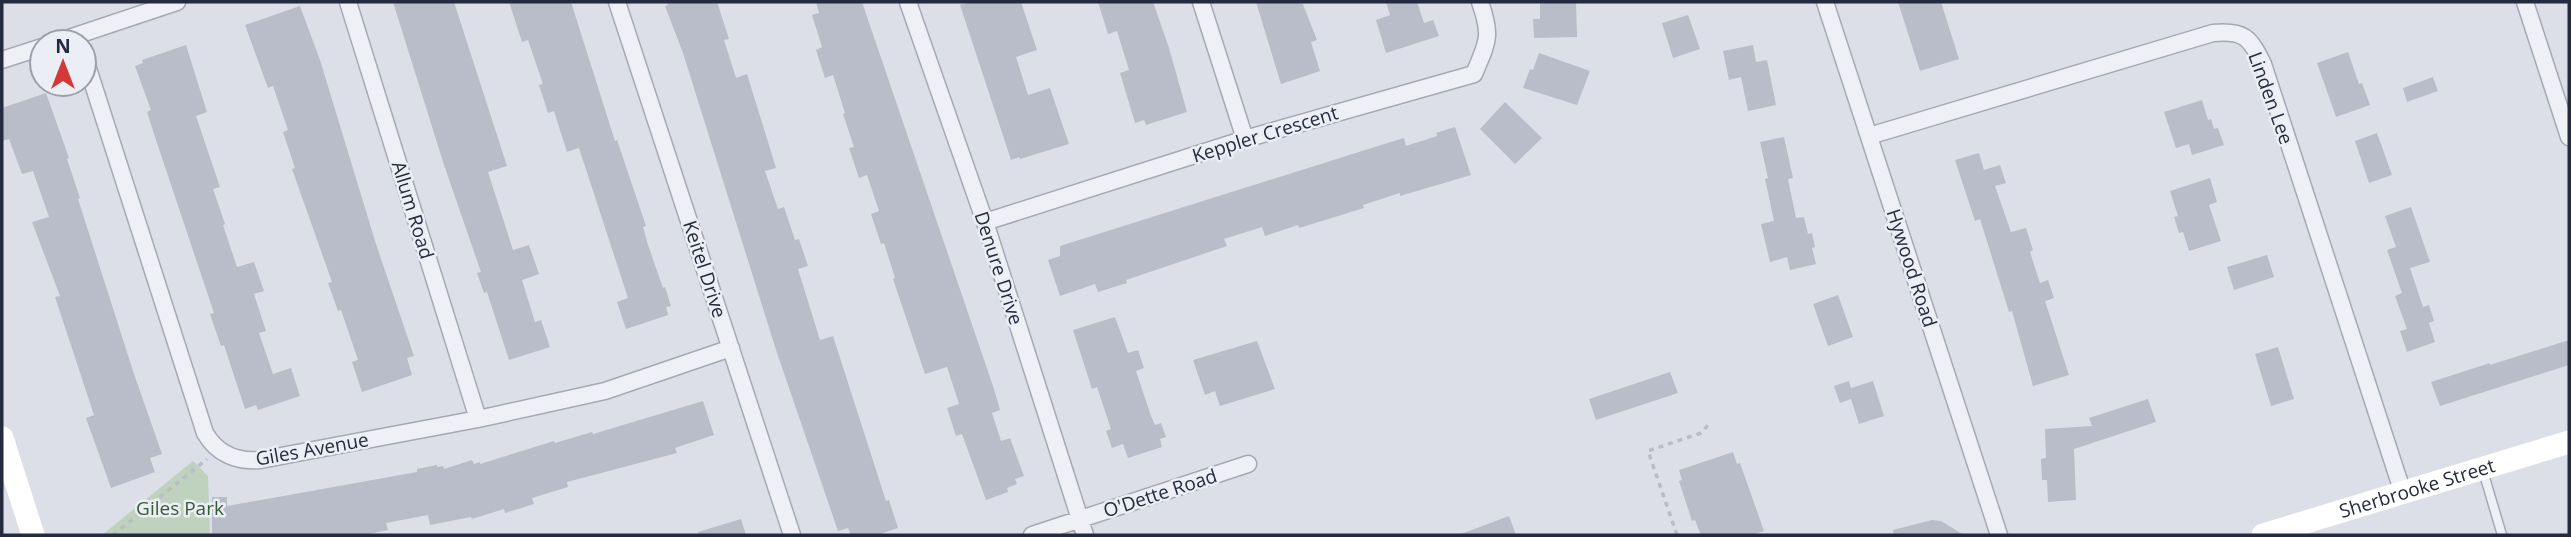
<svg xmlns="http://www.w3.org/2000/svg" width="2571" height="537" viewBox="0 0 2571 537" font-family="'Open Sans',sans-serif">
	<style>
		.green { fill: #bfd2bd }
		.building { fill: #b9bdca }
		.lines { fill: none; stroke-linecap: round; stroke-linejoin: round }
		.service-casing { stroke: #a5a9b4; stroke-width: 11 }
		.minor-casing { stroke: #a5a9b4; stroke-width: 19 }
		.path { stroke: #babdc5; stroke-width: 3.5; stroke-dasharray: 5 5; stroke-linecap: butt }
		.service { stroke: #eff0f5; stroke-width: 8 }
		.minor { stroke: #eff0f5; stroke-width: 16 }
		.secondary { stroke: #fff; stroke-width: 23 }
		.labels { text-anchor: middle; stroke-width: 5; stroke-linejoin: round; paint-order: stroke }
		.street-label { font-size: 19px; fill: #252b3e; stroke: #ebeef5 }
		.park-label { font-size: 19px; fill: #335b32; stroke: #ebeef5 }
	</style>
	<rect width="100%" height="100%" fill="#dcdfe7"/>
	<!-- green -->
	<path class="green" d="M 193,461 L 208,476 L 210,535 L 102,535 Z"/>
	<!-- building -->
	<path class="building" d="M 393,2 L 454,2 L 507,166 L 488,172 L 513,250 L 529,245 L 539,274 L 522,280 L 535,322 L 541,320 L 550,347 L 509,360 L 487,292 L 484,293 L 477,273 L 481,272 L 444,165 Z
		M 509,2 L 571,2 L 615,141 L 617,140 L 646,226 L 643,227 L 648,245 L 663,288 L 665,287 L 671,306 L 666,307 L 668,315 L 626,329 L 617,302 L 628,298 L 579,148 L 567,152 L 554,111 L 548,113 L 539,85 L 543,84 L 528,40 L 522,42 Z
		M 667,2 L 717,2 L 729,39 L 724,40 L 736,78 L 747,74 L 776,168 L 765,171 L 778,209 L 784,207 L 795,240 L 799,239 L 808,266 L 798,269 L 820,340 L 833,336 L 886,501 L 889,500 L 898,528 L 877,535 L 851,535 L 848,528 L 838,531 L 776,350 L 683,53 L 665,6 L 668,5 Z
		M 816,2 L 862,2 L 994,389 L 1000,410 L 992,413 L 1001,441 L 1010,438 L 1024,476 L 1015,479 L 1017,484 L 1007,488 L 1008,492 L 986,500 L 962,434 L 956,436 L 947,408 L 959,404 L 947,367 L 925,374 L 893,279 L 895,278 L 884,243 L 881,244 L 871,214 L 879,211 L 867,175 L 859,178 L 849,148 L 854,147 L 843,114 L 845,113 L 833,75 L 825,78 L 816,50 L 822,47 L 812,15 L 819,13 Z
		M 971,2 L 1021,2 L 1037,50 L 1016,57 L 1028,95 L 1050,88 L 1069,144 L 1020,159 L 1019,157 L 1011,160 L 960,5 Z
		M 1098,2 L 1153,2 L 1169,48 L 1187,112 L 1146,125 L 1144,120 L 1135,123 L 1120,73 L 1129,70 L 1117,31 L 1108,34 Z
		M 1256,2 L 1302,2 L 1317,40 L 1311,42 L 1320,71 L 1281,84 Z
		M 1386,2 L 1417,2 L 1424,23 L 1433,20 L 1439,36 L 1386,53 L 1376,20 L 1390,15 Z
		M 1540,2 L 1576,2 L 1577,37 L 1534,38 L 1533,19 L 1540,19 Z
		M 1898,2 L 1941,2 L 1959,59 L 1920,71 Z
		M 300,6 L 320,60 L 376,244 L 414,356 L 407,358 L 412,375 L 362,392 L 352,362 L 358,360 L 341,310 L 338,311 L 328,283 L 332,282 L 292,169 L 295,168 L 283,132 L 288,130 L 273,86 L 268,88 L 245,25 Z
		M 1688,15 L 1700,49 L 1673,58 L 1662,23 Z
		M 186,45 L 207,112 L 196,116 L 220,187 L 213,189 L 225,224 L 223,225 L 237,267 L 254,262 L 264,291 L 254,294 L 266,331 L 259,333 L 273,374 L 291,368 L 300,396 L 258,410 L 256,405 L 245,409 L 224,345 L 221,346 L 210,314 L 214,313 L 154,134 L 147,112 L 151,110 L 135,66 L 143,63 L 142,60 Z
		M 1753,45 L 1756,62 L 1767,60 L 1776,105 L 1748,111 L 1741,77 L 1729,80 L 1723,51 Z
		M 2348,52 L 2359,84 L 2362,83 L 2370,105 L 2336,117 L 2317,63 Z
		M 1539,53 L 1590,71 L 1577,105 L 1523,88 L 1530,69 L 1533,70 Z
		M 2433,77 L 2438,91 L 2407,102 L 2403,88 Z
		M 46,93 L 69,158 L 67,159 L 80,198 L 78,199 L 134,374 L 162,454 L 150,458 L 155,472 L 111,488 L 86,418 L 94,415 L 55,297 L 60,296 L 32,222 L 49,217 L 33,171 L 22,174 L 9,139 L 2,141 L 2,108 Z
		M 2202,100 L 2208,120 L 2211,119 L 2214,129 L 2218,128 L 2224,145 L 2192,155 L 2189,144 L 2176,148 L 2164,112 Z
		M 1505,102 L 1542,138 L 1515,164 L 1480,129 Z
		M 1455,127 L 1471,175 L 1400,196 L 1400,193 L 1363,205 L 1364,208 L 1299,228 L 1298,225 L 1265,236 L 1262,227 L 1224,239 L 1227,246 L 1126,280 L 1127,283 L 1098,292 L 1095,284 L 1060,296 L 1048,260 L 1060,256 L 1060,246 L 1381,145 L 1404,138 L 1406,146 L 1437,136 L 1436,133 Z
		M 2377,133 L 2392,175 L 2369,183 L 2355,141 Z
		M 1784,137 L 1793,178 L 1788,179 L 1796,218 L 1804,217 L 1808,234 L 1812,233 L 1815,247 L 1812,248 L 1816,264 L 1790,270 L 1787,257 L 1770,262 L 1761,224 L 1774,221 L 1765,179 L 1768,178 L 1760,142 Z
		M 1979,153 L 1984,170 L 2000,165 L 2006,183 L 1995,186 L 2011,232 L 2026,228 L 2033,250 L 2030,252 L 2040,283 L 2048,280 L 2054,298 L 2045,301 L 2069,375 L 2033,386 L 2012,311 L 2009,312 L 1980,219 L 1975,221 L 1955,160 Z
		M 2210,178 L 2217,202 L 2209,205 L 2221,241 L 2189,251 L 2183,232 L 2179,233 L 2174,217 L 2178,216 L 2170,191 Z
		M 2411,207 L 2430,262 L 2410,268 L 2423,307 L 2429,305 L 2434,321 L 2429,323 L 2435,342 L 2407,352 L 2400,331 L 2407,329 L 2395,296 L 2402,293 L 2387,250 L 2396,247 L 2385,216 Z
		M 2267,255 L 2274,277 L 2234,290 L 2227,267 Z
		M 1838,295 L 1853,337 L 1828,346 L 1813,304 Z
		M 1115,317 L 1128,353 L 1138,350 L 1144,368 L 1136,371 L 1151,416 L 1155,425 L 1161,423 L 1166,437 L 1160,439 L 1162,447 L 1128,458 L 1123,444 L 1112,448 L 1106,431 L 1111,429 L 1097,387 L 1092,389 L 1073,330 Z
		M 2569,340 L 2569,365 L 2440,406 L 2431,382 L 2490,363 L 2490,365 Z
		M 1257,341 L 1275,389 L 1220,406 L 1215,391 L 1205,395 L 1193,360 Z
		M 2278,347 L 2294,399 L 2271,406 L 2255,354 Z
		M 1670,372 L 1678,393 L 1596,420 L 1589,399 Z
		M 1849,381 L 1851,388 L 1873,381 L 1884,416 L 1859,424 L 1851,399 L 1840,403 L 1834,386 Z
		M 2148,399 L 2156,422 L 2074,449 L 2076,500 L 2048,502 L 2047,480 L 2042,480 L 2041,459 L 2046,458 L 2045,429 L 2092,426 L 2089,418 Z
		M 703,401 L 714,435 L 675,448 L 677,453 L 567,482 L 568,487 L 532,498 L 534,504 L 505,513 L 504,509 L 472,519 L 471,517 L 430,525 L 428,515 L 386,523 L 388,530 L 364,535 L 212,535 L 212,497 L 227,497 L 227,506 L 417,472 L 417,469 L 437,465 L 437,467 L 443,466 L 444,469 L 472,460 L 474,464 L 480,462 L 480,464 L 554,441 L 555,443 L 592,432 L 593,434 Z
		M 1733,452 L 1737,464 L 1740,463 L 1764,531 L 1752,535 L 1701,535 L 1695,520 L 1692,521 L 1679,481 L 1682,480 L 1679,470 Z
		M 1509,516 L 1516,535 L 1461,535 L 1461,534 Z
		M 741,519 L 746,535 L 699,535 L 698,532 Z
		M 1932,520 L 1941,521 L 1964,535 L 1894,535 L 1893,530 Z"/>
	<g class="lines">
		<!-- service casing -->
		<g class="service-casing">
			<path id="service" d="M 2483,471 L 2502,535"/>
		</g>
		<!-- minor casing -->
		<g class="minor-casing">
			<path id="minor" d="M 348,2 L 478,419
				M 617,2 L 792,535
				M 908,2 L 985,222 L 1085,535
				M 1201,2 L 1245,139
				M 1825,2 L 1999,535
				M 2525,2 L 2569,137
				M 57,42 L 177,2
				M 84,56 L 205,433 C 217,454 237,462 260,460 L 478,419 L 605,391 L 731,348
				M 2,60 L 42,47
				M 1869,136 L 2213,33 C 2243,30 2250,37 2263,64 L 2403,493
				M 985,222 L 1245,139 L 1474,74 C 1488,41 1492,36 1480,2
				M 1032,535 L 1248,464"/>
		</g>
		<!-- path -->
		<path class="path" d="M 113,535 L 207,459
			M 1677,535 L 1648,451 L 1701,433 L 1709,424"/>
		<!-- service -->
		<use href="#service" class="service"/>
		<!-- minor -->
		<use href="#minor" class="minor"/>
		<!-- secondary -->
		<g class="secondary">
			<path d="M 2,438 L 33,535"/>
			<path id="s1" d="M 2263,535 L 2569,442"/>
		</g>
	</g>
	<g class="labels">
		<!-- street labels -->
		<g class="street-label">
			<text transform="translate(2271 98) rotate(70)" y="7">Linden Lee</text>
			<text transform="translate(1265 134) rotate(-17)" y="7">Keppler Crescent</text>
			<text transform="translate(413 210) rotate(73)" y="7">Allum Road</text>
			<text transform="translate(999 268) rotate(72)" y="7">Denure Drive</text>
			<text transform="translate(1912 268) rotate(72)" y="7">Hywood Road</text>
			<text transform="translate(705 269) rotate(72)" y="7">Keitel Drive</text>
			<text transform="translate(312 449) rotate(-10)" y="7">Giles Avenue</text>
			<text dy="7" stroke="none"><textPath href="#s1" startOffset="161">Sherbrooke Street</textPath></text>
			<text transform="translate(1160 493) rotate(-18)" y="7">O'Dette Road</text>
		</g>
		<!-- park labels -->
		<g class="park-label">
			<text x="180" y="515">Giles Park</text>
		</g>
	</g>
	<!-- border -->
	<rect width="2571" height="537" fill="none" stroke="#252b3e" stroke-width="7"/>
	<!-- north arrow -->
	<g transform="translate(63 63)"><circle r="33" fill="#ebeef5" stroke="#9ca0ac" stroke-width="2"/>
	<path d="M0-5L12 26L0 18L-12 26Z" fill="#d53839"/>
	<text y="-10" font-size="19" font-weight="bold" text-anchor="middle" fill="#252b3e">N</text>
	</g>
</svg>
